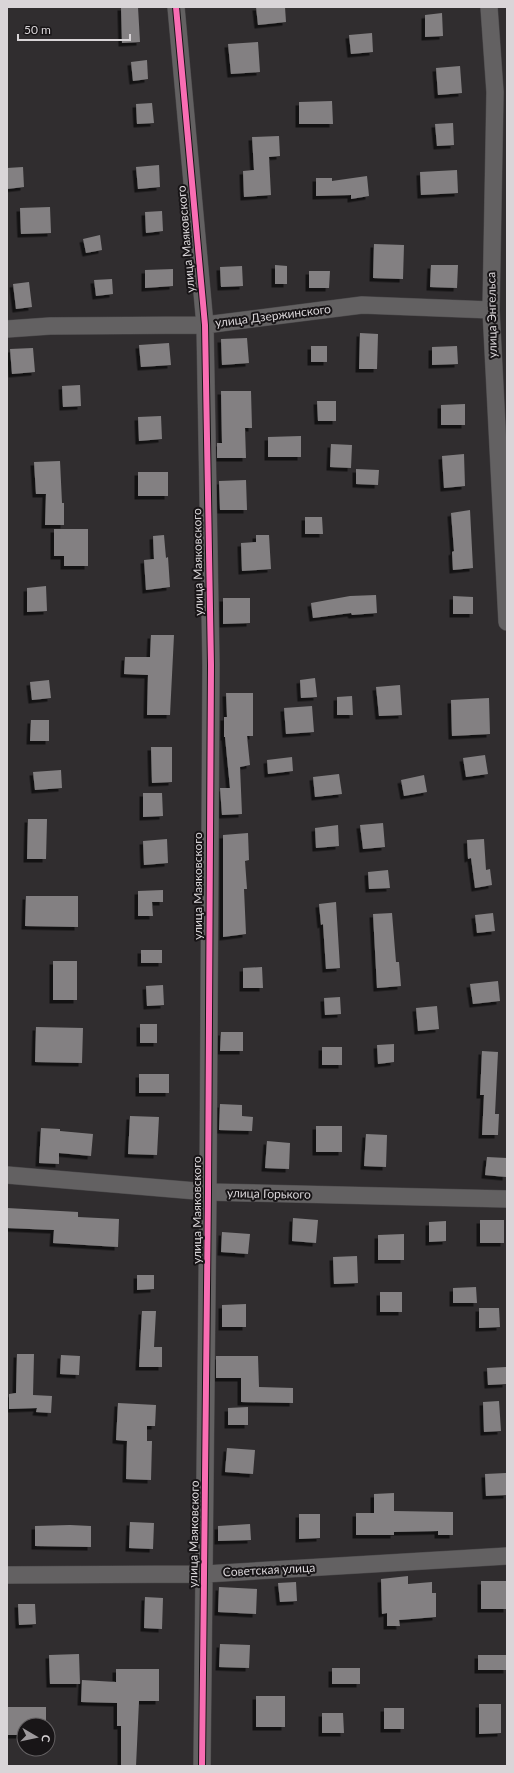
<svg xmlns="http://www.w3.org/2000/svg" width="514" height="1773" viewBox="0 0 514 1773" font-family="Lato,sans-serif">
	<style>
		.building { fill: #838082; filter: url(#shadow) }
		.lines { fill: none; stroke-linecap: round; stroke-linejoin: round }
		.minor-casing { stroke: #4a484a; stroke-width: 18 }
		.minor { stroke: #636162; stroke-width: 17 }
		.cycleway-casing { stroke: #181517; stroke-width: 8 }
		.cycleway { stroke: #f96db3; stroke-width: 6 }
		.labels { text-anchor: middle; stroke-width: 4; stroke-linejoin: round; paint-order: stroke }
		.street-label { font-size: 12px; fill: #d9d5d8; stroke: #181517 }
	</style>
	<defs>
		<filter id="shadow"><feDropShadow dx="-3.5" dy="3.5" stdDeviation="0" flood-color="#0009"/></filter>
	</defs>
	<rect width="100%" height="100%" fill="#302d2f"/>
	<!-- building -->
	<path class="building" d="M 121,7 L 138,7 L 140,42 L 122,43 Z
		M 256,7 L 285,7 L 286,22 L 258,25 Z
		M 442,13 L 443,36 L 425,37 L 425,15 Z
		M 372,33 L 373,52 L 351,54 L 349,35 Z
		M 258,42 L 260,72 L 231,74 L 228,44 Z
		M 147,60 L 148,79 L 133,81 L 131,62 Z
		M 460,66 L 462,93 L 438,95 L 436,68 Z
		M 332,101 L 333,124 L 299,124 L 299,102 Z
		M 152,103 L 154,123 L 137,124 L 136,104 Z
		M 453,123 L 454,145 L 437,146 L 435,124 Z
		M 279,136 L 280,156 L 269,157 L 271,195 L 244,197 L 243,171 L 254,170 L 252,137 Z
		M 159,165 L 160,187 L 138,189 L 136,167 Z
		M 23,167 L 24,187 L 7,189 L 7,168 Z
		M 457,170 L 458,193 L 421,195 L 420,172 Z
		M 367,176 L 369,196 L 351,199 L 351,195 L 316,196 L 316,178 L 332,178 L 332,181 Z
		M 50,207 L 51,233 L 21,234 L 20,208 Z
		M 162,211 L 163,231 L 146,233 L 145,212 Z
		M 100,235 L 102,250 L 86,253 L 83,239 Z
		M 374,244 L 404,245 L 403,279 L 373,278 Z
		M 275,265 L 287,266 L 287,284 L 275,284 Z
		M 431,265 L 458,265 L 457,288 L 430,287 Z
		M 242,266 L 243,286 L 221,287 L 220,267 Z
		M 173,269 L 173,286 L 145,288 L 145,270 Z
		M 309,271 L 330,271 L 329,288 L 309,288 Z
		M 112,279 L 113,294 L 96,296 L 94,280 Z
		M 29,282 L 32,307 L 16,309 L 13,284 Z
		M 360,333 L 378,334 L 377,369 L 359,369 Z
		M 247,338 L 249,363 L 222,365 L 221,339 Z
		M 169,343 L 171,365 L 141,367 L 139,345 Z
		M 311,346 L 327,346 L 327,362 L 311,362 Z
		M 457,346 L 458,364 L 432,365 L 432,347 Z
		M 33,348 L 35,372 L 12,374 L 10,349 Z
		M 80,385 L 81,406 L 63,407 L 62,386 Z
		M 221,391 L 251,391 L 252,428 L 245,428 L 246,458 L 217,458 L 217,443 L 222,443 Z
		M 317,401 L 336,401 L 336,421 L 318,421 Z
		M 465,404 L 465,425 L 441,425 L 441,405 Z
		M 161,416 L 162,439 L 139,441 L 138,417 Z
		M 301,436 L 301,457 L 268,457 L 268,437 Z
		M 331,444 L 352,445 L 351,468 L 330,467 Z
		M 464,454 L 465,486 L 444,488 L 442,456 Z
		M 60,461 L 62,503 L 64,503 L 64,525 L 45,525 L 46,494 L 36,494 L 34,462 Z
		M 356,469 L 379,470 L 378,485 L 356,484 Z
		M 138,472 L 168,472 L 168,496 L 138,496 Z
		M 246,480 L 247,510 L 220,510 L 219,481 Z
		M 470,510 L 473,568 L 453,570 L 452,552 L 454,551 L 451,513 Z
		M 305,517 L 322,517 L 323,534 L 305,534 Z
		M 54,529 L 88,529 L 88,566 L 64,566 L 64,556 L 54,556 Z
		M 164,535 L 166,558 L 168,557 L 170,587 L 146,590 L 144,560 L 154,559 L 153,536 Z
		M 256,535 L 269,535 L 271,569 L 242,571 L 241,543 L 256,542 Z
		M 46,586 L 47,611 L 27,612 L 27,588 Z
		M 376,595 L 377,613 L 352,615 L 351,613 L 313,618 L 311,603 L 350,596 Z
		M 453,596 L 473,597 L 473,614 L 453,614 Z
		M 223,598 L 250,598 L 250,623 L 223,624 Z
		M 151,635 L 174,635 L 170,715 L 147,715 L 148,675 L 124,674 L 125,657 L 150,657 Z
		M 315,678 L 317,697 L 301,698 L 300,680 Z
		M 49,680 L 51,698 L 32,700 L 30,682 Z
		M 400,685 L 402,715 L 379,716 L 376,687 Z
		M 226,693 L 253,693 L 253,736 L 247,736 L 250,765 L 240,767 L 242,814 L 222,815 L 220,788 L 230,788 L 225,737 L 224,737 L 224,717 L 227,717 Z
		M 352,696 L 353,715 L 337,715 L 337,697 Z
		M 489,698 L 490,734 L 452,736 L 451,700 Z
		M 312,706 L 314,732 L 286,734 L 284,708 Z
		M 31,720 L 49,720 L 49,741 L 30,741 Z
		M 151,747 L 172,747 L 172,782 L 152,783 Z
		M 485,755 L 488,774 L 466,777 L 463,758 Z
		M 292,757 L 293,771 L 268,774 L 267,760 Z
		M 61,770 L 62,788 L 35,790 L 33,772 Z
		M 339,774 L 342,794 L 315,797 L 313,777 Z
		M 424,775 L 427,792 L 404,796 L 401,780 Z
		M 143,793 L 162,793 L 163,816 L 143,817 Z
		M 28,819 L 47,819 L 46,859 L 27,859 Z
		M 383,823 L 385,847 L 363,849 L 360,825 Z
		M 338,825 L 339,846 L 316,848 L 315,828 Z
		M 248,833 L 249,860 L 245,861 L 247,889 L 244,889 L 246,934 L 223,937 L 223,835 Z
		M 167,839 L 168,863 L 144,865 L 143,841 Z
		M 484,839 L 486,870 L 490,869 L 492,885 L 475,888 L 471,858 L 468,859 L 467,840 Z
		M 388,870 L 390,888 L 369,889 L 368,872 Z
		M 163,890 L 163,902 L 152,902 L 153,916 L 138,916 L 138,891 Z
		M 26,896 L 78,896 L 78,927 L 25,926 Z
		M 336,902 L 340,968 L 326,969 L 323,924 L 321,925 L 319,904 Z
		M 392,913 L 396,962 L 399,962 L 401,986 L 377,988 L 373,914 Z
		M 493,913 L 495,931 L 477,933 L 475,915 Z
		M 141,950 L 162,950 L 162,963 L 141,963 Z
		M 53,961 L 77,961 L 77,1000 L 53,1000 Z
		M 262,967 L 263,988 L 243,988 L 243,968 Z
		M 498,981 L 500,1001 L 473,1004 L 470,984 Z
		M 163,985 L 164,1005 L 147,1006 L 146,986 Z
		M 340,997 L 341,1014 L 325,1015 L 324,998 Z
		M 437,1006 L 439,1029 L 418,1031 L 416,1008 Z
		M 140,1024 L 157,1024 L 157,1043 L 140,1043 Z
		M 36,1027 L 83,1028 L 82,1063 L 35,1062 Z
		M 221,1032 L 243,1032 L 243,1051 L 220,1051 Z
		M 394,1044 L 394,1062 L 378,1064 L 377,1045 Z
		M 322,1047 L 342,1047 L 342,1065 L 322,1065 Z
		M 482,1051 L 498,1052 L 495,1114 L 499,1114 L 498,1135 L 482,1135 L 484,1095 L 480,1095 Z
		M 139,1074 L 169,1074 L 169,1093 L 139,1093 Z
		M 220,1104 L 242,1105 L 242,1116 L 253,1117 L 252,1131 L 219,1130 Z
		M 130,1116 L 159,1117 L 157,1155 L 128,1154 Z
		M 316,1126 L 342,1126 L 342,1152 L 316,1152 Z
		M 41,1128 L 60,1129 L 60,1131 L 93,1134 L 91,1156 L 59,1153 L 59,1164 L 39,1163 Z
		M 366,1134 L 387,1135 L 386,1167 L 364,1166 Z
		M 267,1141 L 290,1143 L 289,1169 L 265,1168 Z
		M 487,1157 L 507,1158 L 506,1177 L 485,1175 Z
		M 7,1208 L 78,1212 L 78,1217 L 119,1219 L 118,1247 L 53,1243 L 54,1230 L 7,1228 Z
		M 293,1218 L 318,1220 L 316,1243 L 292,1241 Z
		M 480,1220 L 504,1220 L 504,1243 L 480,1243 Z
		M 446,1221 L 446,1241 L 429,1242 L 429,1222 Z
		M 222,1232 L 250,1234 L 248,1254 L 221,1252 Z
		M 404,1234 L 404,1260 L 378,1260 L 378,1235 Z
		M 357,1256 L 358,1283 L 334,1284 L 333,1257 Z
		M 137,1275 L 154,1275 L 154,1289 L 137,1290 Z
		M 476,1287 L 477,1303 L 453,1303 L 453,1288 Z
		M 380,1292 L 402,1292 L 402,1312 L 380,1312 Z
		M 246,1304 L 246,1327 L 222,1327 L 222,1305 Z
		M 479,1308 L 499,1308 L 500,1327 L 479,1328 Z
		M 142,1311 L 156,1311 L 154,1347 L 162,1347 L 162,1367 L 139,1367 Z
		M 17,1354 L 34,1354 L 33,1395 L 52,1396 L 51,1413 L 36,1412 L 37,1408 L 9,1409 L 9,1394 L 16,1393 Z
		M 61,1355 L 80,1356 L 79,1375 L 60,1374 Z
		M 216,1356 L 258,1356 L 259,1387 L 293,1388 L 293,1403 L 241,1402 L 241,1378 L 216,1378 Z
		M 506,1367 L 506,1384 L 488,1385 L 487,1368 Z
		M 499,1401 L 501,1431 L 484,1432 L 483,1402 Z
		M 118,1403 L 156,1405 L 155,1426 L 147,1426 L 147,1441 L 152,1441 L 151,1480 L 126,1479 L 127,1441 L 116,1440 Z
		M 248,1407 L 248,1425 L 228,1425 L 228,1408 Z
		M 227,1448 L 255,1450 L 253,1474 L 225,1472 Z
		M 506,1473 L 507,1495 L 486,1496 L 485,1474 Z
		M 394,1493 L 394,1511 L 453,1512 L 453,1535 L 438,1535 L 438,1531 L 394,1532 L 394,1535 L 356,1535 L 356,1513 L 374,1513 L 374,1494 Z
		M 299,1514 L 320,1514 L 320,1538 L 299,1539 Z
		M 130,1522 L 154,1523 L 153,1549 L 129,1548 Z
		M 250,1524 L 251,1540 L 218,1541 L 218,1526 Z
		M 70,1525 L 91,1526 L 91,1547 L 35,1546 L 35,1526 Z
		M 408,1576 L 408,1584 L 432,1582 L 432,1593 L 436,1593 L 436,1617 L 399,1620 L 400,1626 L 387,1626 L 387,1613 L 382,1614 L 381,1579 Z
		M 481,1581 L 507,1581 L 507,1609 L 481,1609 Z
		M 296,1582 L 297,1601 L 280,1602 L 278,1583 Z
		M 219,1587 L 257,1589 L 256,1614 L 218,1612 Z
		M 145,1597 L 163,1598 L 162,1629 L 144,1628 Z
		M 18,1604 L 35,1604 L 36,1624 L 19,1625 Z
		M 220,1644 L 250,1645 L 249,1668 L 219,1667 Z
		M 79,1654 L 80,1684 L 50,1684 L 49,1655 Z
		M 478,1655 L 506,1655 L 507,1670 L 478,1670 Z
		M 332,1668 L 360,1668 L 360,1684 L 332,1684 Z
		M 116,1669 L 159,1669 L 159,1701 L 139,1701 L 136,1766 L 121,1766 L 121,1726 L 117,1726 L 117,1703 L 81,1702 L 82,1680 L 116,1682 Z
		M 256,1696 L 285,1696 L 285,1727 L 256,1727 Z
		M 479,1704 L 501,1704 L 501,1733 L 479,1734 Z
		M 7,1707 L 46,1707 L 46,1725 L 24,1725 L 24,1735 L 7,1735 Z
		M 384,1708 L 404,1708 L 404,1729 L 384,1729 Z
		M 322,1713 L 343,1713 L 344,1733 L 322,1733 Z"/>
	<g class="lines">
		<!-- minor casing -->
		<g class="minor-casing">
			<path id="minor" d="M 176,7 L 205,325 L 211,665 L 208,1192 L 202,1766
				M 489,7 L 495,92 L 491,310 L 507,622
				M 7,329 L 50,326 L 205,325 L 362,305 L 491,310
				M 7,1175 L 208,1192 L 507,1199
				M 7,1575 L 205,1574 L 507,1556"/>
		</g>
		<!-- minor -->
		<use href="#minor" class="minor"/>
		<!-- cycleway casing -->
		<g class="cycleway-casing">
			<path id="cycleway" d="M 176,7 L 205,325 L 211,665 L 208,1192 L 202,1766"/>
		</g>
		<!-- cycleway -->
		<use href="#cycleway" class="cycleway"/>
	</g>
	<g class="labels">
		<!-- street labels -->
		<g class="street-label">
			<text transform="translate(186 239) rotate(-95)" y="4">улица Маяковского</text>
			<text transform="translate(492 315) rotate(-91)" y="4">улица Энгельса</text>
			<text transform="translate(273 316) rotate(-7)" y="4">улица Дзержинского</text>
			<text transform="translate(198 562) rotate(-91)" y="4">улица Маяковского</text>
			<text transform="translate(198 886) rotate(-90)" y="4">улица Маяковского</text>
			<text transform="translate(269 1194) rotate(1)" y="4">улица Горького</text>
			<text transform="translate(197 1210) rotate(-90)" y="4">улица Маяковского</text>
			<text transform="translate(194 1534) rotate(-89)" y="4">улица Маяковского</text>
			<text transform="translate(269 1570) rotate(-3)" y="4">Советская улица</text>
		</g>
	</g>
	<!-- border -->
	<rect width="514" height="1773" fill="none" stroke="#d9d5d8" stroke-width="16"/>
	<!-- north arrow -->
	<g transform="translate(36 1737) rotate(99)"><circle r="19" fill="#181517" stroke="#656264"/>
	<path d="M0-3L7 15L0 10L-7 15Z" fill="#9e9a9d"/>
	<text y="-6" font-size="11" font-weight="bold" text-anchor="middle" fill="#d9d5d8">С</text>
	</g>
	<!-- scale -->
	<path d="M18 34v6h112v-6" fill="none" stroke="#d9d5d8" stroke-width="2"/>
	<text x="24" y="34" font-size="12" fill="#d9d5d8" stroke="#181517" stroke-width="3" paint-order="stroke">50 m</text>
</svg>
